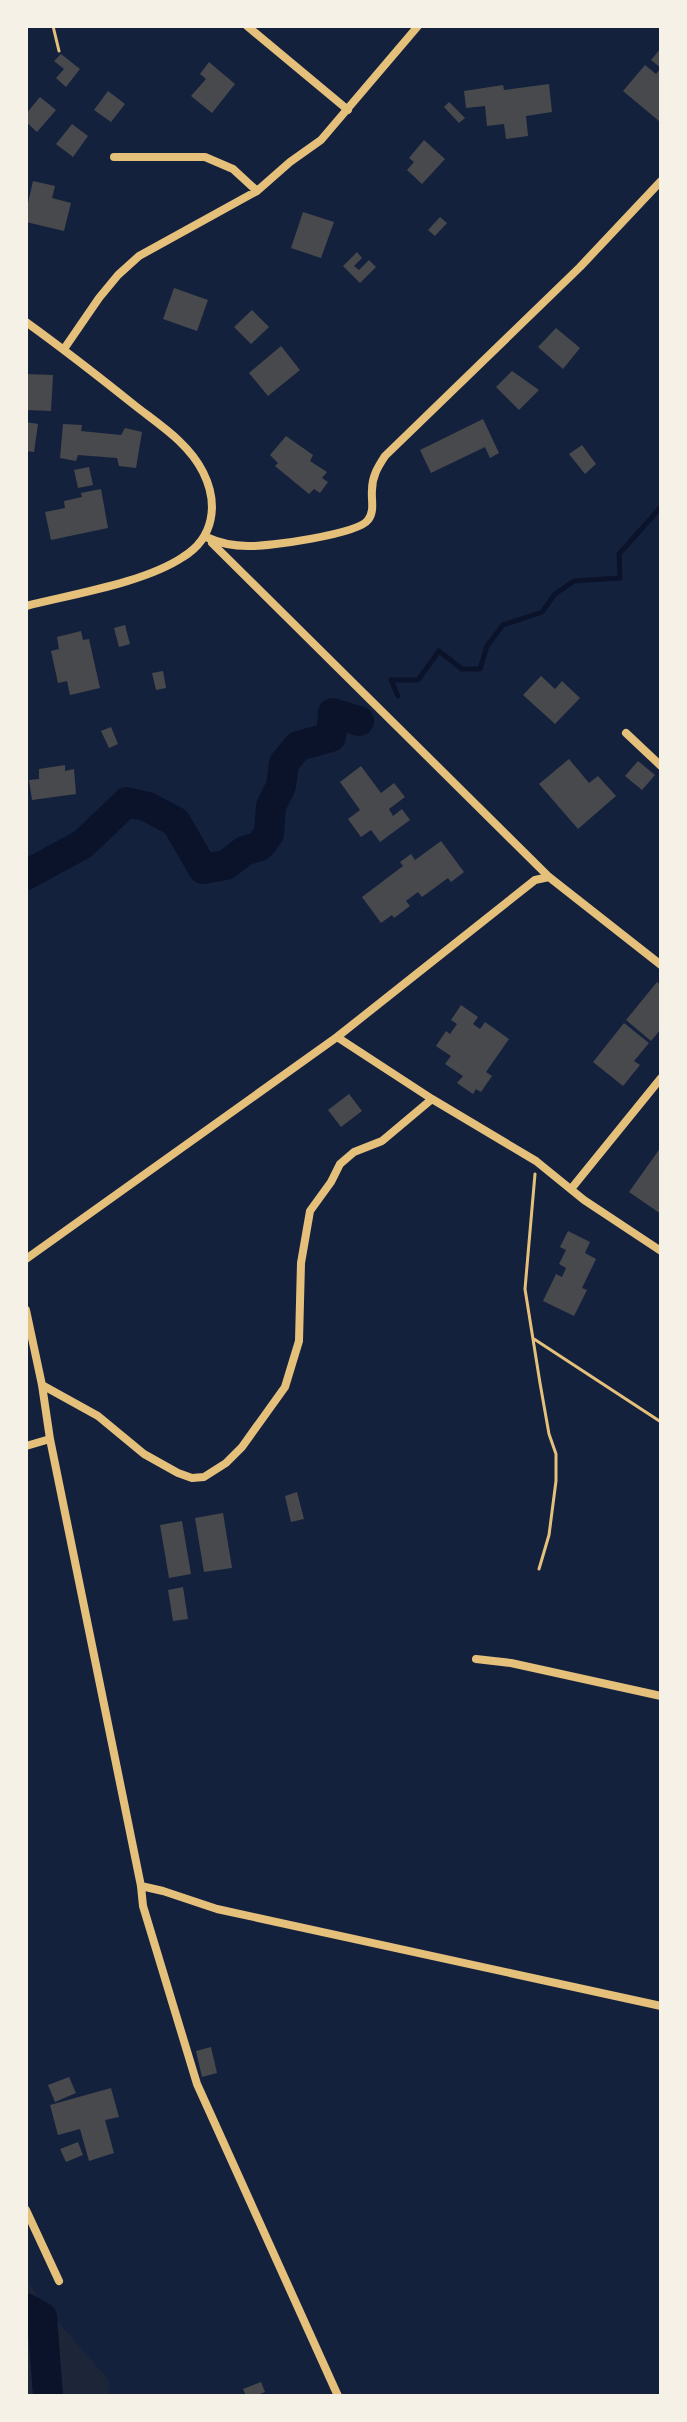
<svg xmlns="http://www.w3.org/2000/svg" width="687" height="2422" viewBox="0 0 687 2422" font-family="Mulish,sans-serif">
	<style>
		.green { fill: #1d2539 }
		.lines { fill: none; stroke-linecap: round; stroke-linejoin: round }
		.stream { stroke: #0b132b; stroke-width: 5 }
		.river { stroke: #0b132b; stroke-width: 30 }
		.building { fill: #48494c }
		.path { stroke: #e5c07b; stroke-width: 3 }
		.minor { stroke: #e5c07b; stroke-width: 8 }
	</style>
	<rect width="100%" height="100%" fill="#14213d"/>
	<!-- green -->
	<path class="green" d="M 26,2277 L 43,2305 L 108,2379 L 110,2396 L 26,2396 Z"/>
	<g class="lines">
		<!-- stream -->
		<path class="stream" d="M 398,696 L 391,680 L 418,680 L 439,651 L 462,669 L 480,669 L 487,646 L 503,625 L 542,612 L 555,594 L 574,581 L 620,578 L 619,554 L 661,507"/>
		<!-- river -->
		<path class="river" d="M 26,875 L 83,844 L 127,802 L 148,807 L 176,822 L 203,869 L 226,865 L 244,851 L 260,846 L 269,834 L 271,806 L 281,786 L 284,763 L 298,746 L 331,737 L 333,713 L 359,721
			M 26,2308 L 42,2317 L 48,2396"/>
	</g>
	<!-- building -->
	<path class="building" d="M 661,48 L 661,118 L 659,121 L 623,91 L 645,65 L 656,74 L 661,68 L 651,60 Z
		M 61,54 L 80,69 L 66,87 L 56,78 L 64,69 L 54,61 Z
		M 209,62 L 235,84 L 212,113 L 191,96 L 206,79 L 200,74 Z
		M 549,84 L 552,112 L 526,116 L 528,136 L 506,139 L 504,124 L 487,126 L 485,106 L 466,108 L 464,91 L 503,85 L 504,90 Z
		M 108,91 L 125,104 L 111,122 L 94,110 Z
		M 40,97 L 56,110 L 37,132 L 26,122 L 26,114 Z
		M 449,102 L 465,118 L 459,123 L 444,107 Z
		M 72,124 L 88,136 L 73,157 L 56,144 Z
		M 424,140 L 445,159 L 422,184 L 407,170 L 414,162 L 409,158 Z
		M 33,181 L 55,186 L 52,198 L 71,203 L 64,231 L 26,222 L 26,212 Z
		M 303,212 L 334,222 L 321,258 L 291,248 Z
		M 440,217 L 447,223 L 435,236 L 428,230 Z
		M 357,252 L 362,258 L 354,266 L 359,270 L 369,260 L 376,267 L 360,283 L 343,266 Z
		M 174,288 L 208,300 L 197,331 L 163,319 Z
		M 252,310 L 269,327 L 251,344 L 234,327 Z
		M 556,328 L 580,348 L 563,369 L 538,347 Z
		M 281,346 L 300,370 L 268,396 L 249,373 Z
		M 512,371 L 539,390 L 519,410 L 496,387 Z
		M 26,374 L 53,375 L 51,411 L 26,410 Z
		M 483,419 L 499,453 L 490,458 L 485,447 L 431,473 L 420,450 Z
		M 26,422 L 38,424 L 34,452 L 26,451 Z
		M 63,424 L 82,425 L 81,431 L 121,435 L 125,428 L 142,432 L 136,468 L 119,466 L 117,458 L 78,455 L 76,461 L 60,458 Z
		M 286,436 L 313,455 L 310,461 L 327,472 L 322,478 L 328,482 L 320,493 L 314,489 L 309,494 L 275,466 L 278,463 L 270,455 Z
		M 582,445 L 596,464 L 585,474 L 569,454 Z
		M 89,467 L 93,485 L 78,488 L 74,470 Z
		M 101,489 L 108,528 L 51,540 L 45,512 L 65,508 L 64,501 L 82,497 L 81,493 Z
		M 125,625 L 130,644 L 119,647 L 114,628 Z
		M 81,631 L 83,640 L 89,639 L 100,688 L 70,695 L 67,681 L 58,683 L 51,651 L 59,649 L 57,637 Z
		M 163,671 L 166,688 L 156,690 L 152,673 Z
		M 541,676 L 555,689 L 562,681 L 580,698 L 555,724 L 523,695 Z
		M 111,727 L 118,744 L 109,748 L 101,731 Z
		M 569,759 L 589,783 L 598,776 L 616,796 L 578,829 L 539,784 Z
		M 638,761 L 655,775 L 642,790 L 625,776 Z
		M 65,765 L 65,771 L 74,769 L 76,794 L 32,800 L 29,780 L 39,779 L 39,769 Z
		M 361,766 L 381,793 L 394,783 L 405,797 L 389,809 L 393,816 L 402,809 L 410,820 L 380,842 L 371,830 L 361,837 L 348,819 L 360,810 L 340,782 Z
		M 441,841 L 464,872 L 451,882 L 448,878 L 422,897 L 418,892 L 406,901 L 410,906 L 394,918 L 392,915 L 381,923 L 362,897 L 403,866 L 400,862 L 411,854 L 415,860 Z
		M 657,982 L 661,985 L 661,1029 L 651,1041 L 626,1020 Z
		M 461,1005 L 478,1017 L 473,1024 L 480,1029 L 485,1022 L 509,1039 L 486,1072 L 492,1076 L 481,1092 L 476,1089 L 473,1094 L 457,1083 L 463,1076 L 445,1064 L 451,1056 L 436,1046 L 446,1031 L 450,1034 L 457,1024 L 451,1020 Z
		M 624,1023 L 649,1043 L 634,1061 L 640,1065 L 623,1086 L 593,1062 Z
		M 349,1094 L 362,1111 L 341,1127 L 328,1110 Z
		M 661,1147 L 661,1214 L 629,1192 Z
		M 568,1231 L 590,1242 L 585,1253 L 596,1259 L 582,1288 L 587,1290 L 574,1316 L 543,1301 L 556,1274 L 562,1277 L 566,1268 L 559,1264 L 566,1250 L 560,1247 Z
		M 297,1492 L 304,1519 L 291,1522 L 285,1496 Z
		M 223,1513 L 232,1568 L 204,1572 L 195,1518 Z
		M 182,1521 L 191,1574 L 169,1578 L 160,1525 Z
		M 183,1587 L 188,1619 L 173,1621 L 168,1590 Z
		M 211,2047 L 217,2073 L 202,2077 L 196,2051 Z
		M 69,2077 L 76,2093 L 55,2102 L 48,2085 Z
		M 111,2088 L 119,2117 L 105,2120 L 114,2153 L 89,2161 L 80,2129 L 58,2135 L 50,2105 Z
		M 78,2142 L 83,2155 L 66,2162 L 60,2149 Z
		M 261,2382 L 265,2392 L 255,2396 L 246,2396 L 243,2389 Z"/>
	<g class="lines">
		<!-- path -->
		<path class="path" d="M 53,26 L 59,51
			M 535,1174 L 525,1289 L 540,1383 L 549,1434 L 556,1454 L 556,1481 L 549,1535 L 539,1569
			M 534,1339 L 661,1422"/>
		<!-- minor -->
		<path class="minor" d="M 247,26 L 348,110
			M 114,157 L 205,157 L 233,169 L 257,191
			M 26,322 C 62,348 98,376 133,404 C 158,424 188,442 203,472 C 219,504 214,538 183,557 C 144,583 73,594 26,606
			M 64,349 L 99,298 L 118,275 L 139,256 L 257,191 L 290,162 L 321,140 L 418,26
			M 206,537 C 219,543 233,546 248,546 C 268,547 358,534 368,520 C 375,511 371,500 372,490 C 372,476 378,467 385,456 L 580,267 L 661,181
			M 212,543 L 549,877 L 661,965
			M 626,733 L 661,766
			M 337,1037 L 432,1099 L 536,1161 L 584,1200 L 661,1251
			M 571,1189 L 661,1078
			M 26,1259 L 337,1037 L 535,880 L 549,877
			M 26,1310 L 42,1385 L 50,1439 L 141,1886 L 143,1906 L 197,2084 L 338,2396
			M 42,1385 L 98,1416 L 144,1454 L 178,1473 L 192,1478 L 204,1477 L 226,1463 L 242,1447 L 285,1387 L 299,1341 L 301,1263 L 310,1211 L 331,1182 L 340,1164 L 354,1152 L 382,1141 L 432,1099
			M 26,1446 L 50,1439
			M 476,1659 L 511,1663 L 661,1696
			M 141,1886 L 163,1891 L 217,1909 L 661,2006
			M 26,2210 L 59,2281"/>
	</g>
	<!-- border -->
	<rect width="687" height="2422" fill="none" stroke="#f6f1e7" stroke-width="56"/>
</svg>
